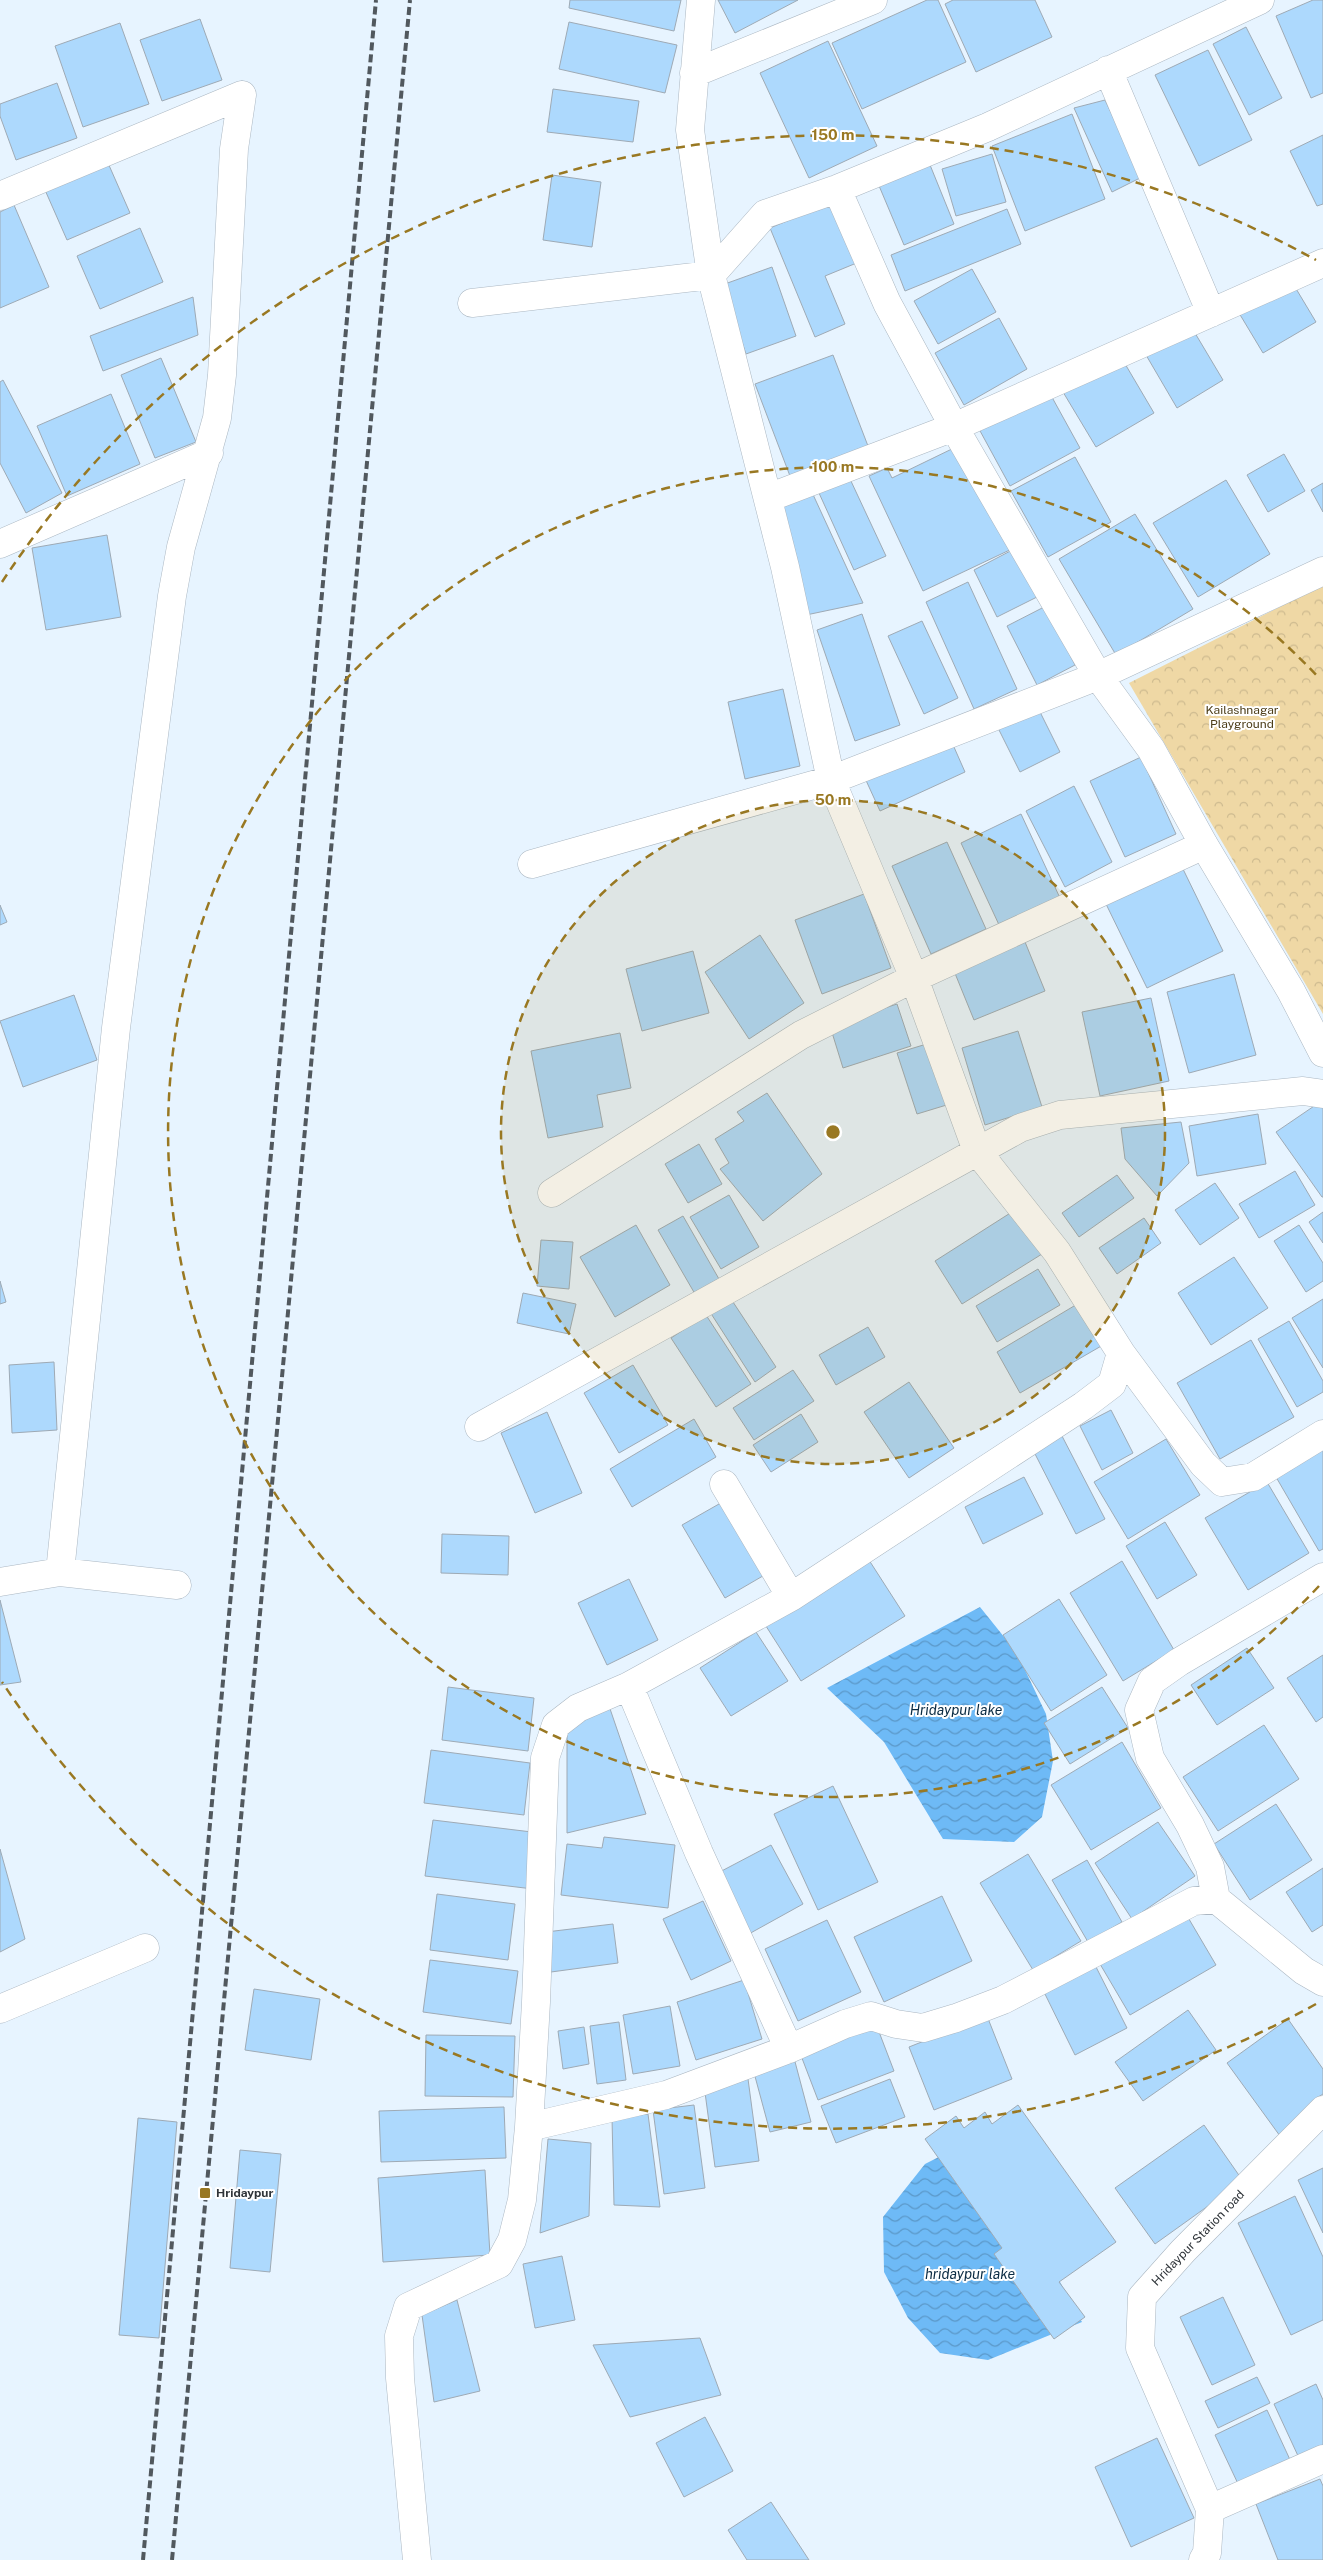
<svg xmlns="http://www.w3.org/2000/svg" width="1323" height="2560" viewBox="0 0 1323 2560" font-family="'Public Sans',sans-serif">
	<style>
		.park { fill: url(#park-crowns) }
		.water { fill: url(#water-waves) }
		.building { fill: #add9fd; stroke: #9eaab5 }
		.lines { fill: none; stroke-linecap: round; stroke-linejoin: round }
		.street-casing { stroke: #abb7c2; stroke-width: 29 }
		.secondary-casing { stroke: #abb7c2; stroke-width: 29 }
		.street { stroke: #fff; stroke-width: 28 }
		.secondary { stroke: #fff; stroke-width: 28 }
		.rail { stroke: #51585e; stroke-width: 4; stroke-dasharray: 8 4; stroke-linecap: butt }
		.ring { fill: none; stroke: #997822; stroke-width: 2.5; stroke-dasharray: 9 6 }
		.poi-dot { fill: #997822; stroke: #fff; stroke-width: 2 }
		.labels { text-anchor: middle; stroke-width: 4; stroke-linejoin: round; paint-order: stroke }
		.park-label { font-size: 12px; fill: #4c3d18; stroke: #fff }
		.poi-label { font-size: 12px; font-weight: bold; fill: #2f3439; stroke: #fff; text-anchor: start }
		.street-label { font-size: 12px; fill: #2f3439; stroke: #fff }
		.water-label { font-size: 14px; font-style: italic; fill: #0b2c44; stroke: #fff }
		.centre { fill: #997822; stroke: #fff; stroke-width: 2.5 }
		.ring-label { font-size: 15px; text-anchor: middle; font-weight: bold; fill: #997822; stroke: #fff; stroke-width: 4; stroke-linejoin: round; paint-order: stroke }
	</style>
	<defs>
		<pattern id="park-crowns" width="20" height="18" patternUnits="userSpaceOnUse" patternTransform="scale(1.25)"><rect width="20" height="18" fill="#efd8a5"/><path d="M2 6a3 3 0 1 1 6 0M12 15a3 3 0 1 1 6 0" fill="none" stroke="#cdba8f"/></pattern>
		<pattern id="water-waves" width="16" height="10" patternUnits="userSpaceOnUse" patternTransform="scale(1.25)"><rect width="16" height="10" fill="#6ebaf6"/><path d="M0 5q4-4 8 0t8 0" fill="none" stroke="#5b98c8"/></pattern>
	</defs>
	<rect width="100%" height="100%" fill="#e7f4ff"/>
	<!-- park -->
	<path class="park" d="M 1323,585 L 1323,1014 L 1129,683 Z"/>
	<!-- water -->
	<path class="water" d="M 980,1607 L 1017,1653 L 1046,1714 L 1053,1761 L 1042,1817 L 1014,1842 L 943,1839 L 884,1742 L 827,1688 Z
		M 980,2136 L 1082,2322 L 988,2360 L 940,2353 L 908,2318 L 884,2272 L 883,2217 L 925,2164 Z"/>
	<!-- building -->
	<path class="building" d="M 570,0 L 681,0 L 674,31 L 569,8 Z
		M 718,0 L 798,0 L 735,33 Z
		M 927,0 L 938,0 L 966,62 L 862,109 L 832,43 Z
		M 953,0 L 1035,0 L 1052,37 L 976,72 L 945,4 Z
		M 1313,0 L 1323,0 L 1323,93 L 1311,98 L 1276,16 Z
		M 200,19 L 222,80 L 162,101 L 140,40 Z
		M 569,22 L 677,45 L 665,93 L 559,69 Z
		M 120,23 L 149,104 L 83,127 L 55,46 Z
		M 1246,27 L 1282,98 L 1249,115 L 1213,44 Z
		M 828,41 L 877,146 L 809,178 L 760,73 Z
		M 1208,50 L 1252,140 L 1199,166 L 1155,75 Z
		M 57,83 L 77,138 L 16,160 L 0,116 L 0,104 Z
		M 553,89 L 639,101 L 633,142 L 547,132 Z
		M 1105,100 L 1142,177 L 1112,192 L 1074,108 Z
		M 1072,114 L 1105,199 L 1025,231 L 992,146 Z
		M 1323,135 L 1323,204 L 1317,206 L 1290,151 Z
		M 992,154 L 1006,202 L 956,216 L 942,169 Z
		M 928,160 L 954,224 L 904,245 L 877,181 Z
		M 108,163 L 130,213 L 67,240 L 45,190 Z
		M 552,175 L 601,182 L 592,247 L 543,240 Z
		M 835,201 L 859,262 L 825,276 L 845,324 L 815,337 L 770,228 Z
		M 14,205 L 49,287 L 0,308 L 0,212 Z
		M 1007,209 L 1021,244 L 905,291 L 891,255 Z
		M 140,228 L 163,282 L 100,309 L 77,256 Z
		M 772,267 L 796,336 L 746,354 L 722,285 Z
		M 972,269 L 996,312 L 938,344 L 914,301 Z
		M 1292,282 L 1316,322 L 1263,353 L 1239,313 Z
		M 193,297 L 198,335 L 103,371 L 90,336 Z
		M 999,318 L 1027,369 L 964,405 L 935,353 Z
		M 1192,328 L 1223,380 L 1177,408 L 1146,355 Z
		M 833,355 L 868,446 L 790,476 L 755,384 Z
		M 1121,357 L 1154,413 L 1096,447 L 1063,392 Z
		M 161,358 L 196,442 L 155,458 L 121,375 Z
		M 3,380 L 62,493 L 26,513 L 0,463 L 0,382 Z
		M 1048,390 L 1080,448 L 1010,486 L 979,429 Z
		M 111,394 L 140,464 L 67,496 L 37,426 Z
		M 958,446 L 1016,547 L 923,591 L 869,476 L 887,468 L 892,478 Z
		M 1284,454 L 1305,491 L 1268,512 L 1247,475 Z
		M 1075,457 L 1111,522 L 1048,557 L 1011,491 Z
		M 850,479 L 886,556 L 854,570 L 819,493 Z
		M 1226,480 L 1270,554 L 1198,597 L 1153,523 Z
		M 1323,483 L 1323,512 L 1311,490 Z
		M 810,488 L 863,603 L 806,615 L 783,503 Z
		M 1135,514 L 1193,609 L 1116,655 L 1059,559 Z
		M 107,535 L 121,617 L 46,630 L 32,548 Z
		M 1018,547 L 1041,595 L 997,617 L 974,570 Z
		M 968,582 L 1017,689 L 974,709 L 926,602 Z
		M 1046,606 L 1075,665 L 1037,685 L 1007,626 Z
		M 862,614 L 900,725 L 855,741 L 817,630 Z
		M 922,621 L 958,698 L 924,714 L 888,636 Z
		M 783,689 L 800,766 L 745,779 L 728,702 Z
		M 1037,706 L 1060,752 L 1020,772 L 997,726 Z
		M 950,738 L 965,772 L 880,811 L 864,776 Z
		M 1141,757 L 1176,834 L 1125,857 L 1090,781 Z
		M 1074,786 L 1112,862 L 1065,887 L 1026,811 Z
		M 1021,814 L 1060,898 L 1000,927 L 961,843 Z
		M 947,842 L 986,929 L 931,954 L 892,866 Z
		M 1182,867 L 1223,951 L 1147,988 L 1106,904 Z
		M 864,894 L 891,968 L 822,994 L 795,920 Z
		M 0,905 L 7,922 L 0,925 Z
		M 760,935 L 804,1003 L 749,1039 L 705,972 Z
		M 1023,937 L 1045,991 L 974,1020 L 952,966 Z
		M 693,951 L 709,1013 L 642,1031 L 626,969 Z
		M 1234,974 L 1256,1055 L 1189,1073 L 1167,992 Z
		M 74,995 L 97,1060 L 23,1087 L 0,1021 Z
		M 1151,998 L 1169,1081 L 1100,1096 L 1082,1012 Z
		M 897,1004 L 911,1046 L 843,1068 L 830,1026 Z
		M 1018,1031 L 1042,1107 L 985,1125 L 962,1048 Z
		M 620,1033 L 631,1088 L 597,1095 L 603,1127 L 548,1138 L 531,1051 Z
		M 943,1039 L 963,1100 L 917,1114 L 897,1053 Z
		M 767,1093 L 822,1174 L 763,1221 L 720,1169 L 729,1163 L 715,1139 L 744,1121 L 737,1112 Z
		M 1323,1100 L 1323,1197 L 1322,1197 L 1276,1132 Z
		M 1258,1114 L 1266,1164 L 1197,1176 L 1189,1126 Z
		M 1181,1122 L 1189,1163 L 1157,1196 L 1125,1159 L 1121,1128 Z
		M 699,1144 L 722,1184 L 688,1203 L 665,1164 Z
		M 1295,1171 L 1315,1205 L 1259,1238 L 1239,1204 Z
		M 1117,1175 L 1134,1198 L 1079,1237 L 1062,1213 Z
		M 1215,1183 L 1239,1218 L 1200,1245 L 1175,1210 Z
		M 729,1195 L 759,1247 L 721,1269 L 690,1217 Z
		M 1015,1210 L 1042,1254 L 962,1304 L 935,1261 Z
		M 1323,1212 L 1323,1243 L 1309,1222 Z
		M 683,1216 L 719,1279 L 695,1294 L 658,1230 Z
		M 1144,1218 L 1161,1243 L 1117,1274 L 1099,1248 Z
		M 636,1225 L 670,1285 L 615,1317 L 580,1257 Z
		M 1299,1225 L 1323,1263 L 1323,1281 L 1306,1292 L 1274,1241 Z
		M 541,1240 L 573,1242 L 569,1289 L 537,1286 Z
		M 1234,1257 L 1268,1308 L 1211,1345 L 1178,1293 Z
		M 1038,1269 L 1060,1305 L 997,1342 L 976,1306 Z
		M 0,1281 L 6,1302 L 0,1304 Z
		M 523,1293 L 576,1304 L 569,1334 L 517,1323 Z
		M 731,1299 L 776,1367 L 755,1382 L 710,1312 Z
		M 1323,1299 L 1323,1368 L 1292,1318 Z
		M 1079,1303 L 1103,1345 L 1020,1393 L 997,1352 Z
		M 706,1315 L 751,1384 L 716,1407 L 671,1338 Z
		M 1289,1321 L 1323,1381 L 1323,1392 L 1297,1407 L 1258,1339 Z
		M 868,1327 L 885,1357 L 836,1385 L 819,1355 Z
		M 1251,1340 L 1294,1417 L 1220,1459 L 1177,1383 Z
		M 54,1362 L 57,1430 L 12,1433 L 9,1365 Z
		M 633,1365 L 668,1425 L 619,1453 L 584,1393 Z
		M 793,1370 L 814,1401 L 754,1440 L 733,1408 Z
		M 909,1382 L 954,1448 L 909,1478 L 864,1412 Z
		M 1111,1410 L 1133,1453 L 1102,1470 L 1080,1426 Z
		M 547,1412 L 582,1493 L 535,1513 L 501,1433 Z
		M 801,1414 L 818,1442 L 771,1472 L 753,1445 Z
		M 694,1419 L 716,1457 L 632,1507 L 610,1469 Z
		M 1062,1436 L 1105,1519 L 1076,1534 L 1033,1450 Z
		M 1166,1439 L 1200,1495 L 1128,1539 L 1094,1482 Z
		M 1323,1449 L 1323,1549 L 1319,1551 L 1276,1477 Z
		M 1024,1477 L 1043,1514 L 983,1544 L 965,1507 Z
		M 1267,1482 L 1309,1553 L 1248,1590 L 1205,1518 Z
		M 726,1500 L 768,1573 L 725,1598 L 682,1525 Z
		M 1165,1522 L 1197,1575 L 1157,1599 L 1126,1546 Z
		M 442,1534 L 509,1536 L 508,1575 L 441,1573 Z
		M 867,1557 L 905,1616 L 801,1681 L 764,1623 Z
		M 1122,1561 L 1174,1650 L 1123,1681 L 1070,1593 Z
		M 629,1579 L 658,1640 L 607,1665 L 578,1603 Z
		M 1059,1599 L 1107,1675 L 1051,1711 L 1003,1635 Z
		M 0,1600 L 21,1682 L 0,1685 Z
		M 756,1632 L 788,1681 L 731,1716 L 700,1668 Z
		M 1247,1648 L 1274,1688 L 1217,1725 L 1191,1685 Z
		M 1323,1655 L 1323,1717 L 1316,1722 L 1287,1678 Z
		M 448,1687 L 534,1698 L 528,1751 L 442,1740 Z
		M 1102,1687 L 1128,1728 L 1070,1764 L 1044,1723 Z
		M 607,1700 L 646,1814 L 567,1833 L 567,1722 Z
		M 1264,1725 L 1299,1779 L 1218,1831 L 1183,1777 Z
		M 1122,1742 L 1161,1808 L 1091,1850 L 1051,1785 Z
		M 431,1750 L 530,1763 L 524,1815 L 424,1803 Z
		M 833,1786 L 878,1882 L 818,1910 L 774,1814 Z
		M 1276,1804 L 1312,1860 L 1250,1900 L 1214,1844 Z
		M 433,1820 L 540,1833 L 533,1889 L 425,1876 Z
		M 1158,1822 L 1195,1876 L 1132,1919 L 1095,1863 Z
		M 604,1837 L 675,1845 L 668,1908 L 561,1895 L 567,1844 L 602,1848 Z
		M 771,1845 L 803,1904 L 747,1935 L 714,1875 Z
		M 0,1849 L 25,1939 L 0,1952 Z
		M 1028,1854 L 1081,1941 L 1033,1970 L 980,1883 Z
		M 1087,1860 L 1122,1922 L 1088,1942 L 1052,1880 Z
		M 1323,1868 L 1323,1925 L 1312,1932 L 1286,1892 Z
		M 437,1894 L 515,1904 L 508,1960 L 430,1950 Z
		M 942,1896 L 972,1961 L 884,2002 L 854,1937 Z
		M 703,1901 L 731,1961 L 691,1980 L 663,1919 Z
		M 1186,1914 L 1216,1965 L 1130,2015 L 1100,1964 Z
		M 827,1920 L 861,1992 L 798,2021 L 765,1949 Z
		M 613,1924 L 618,1963 L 551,1972 L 546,1932 Z
		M 430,1960 L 518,1971 L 511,2024 L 423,2012 Z
		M 1094,1963 L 1127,2028 L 1075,2055 L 1043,1990 Z
		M 744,1980 L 762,2039 L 696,2060 L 677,2002 Z
		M 254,1989 L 320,1999 L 311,2060 L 245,2050 Z
		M 670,2006 L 680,2066 L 633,2074 L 623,2015 Z
		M 1188,2010 L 1216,2050 L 1143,2101 L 1115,2062 Z
		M 987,2016 L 1012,2079 L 934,2110 L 909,2047 Z
		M 1288,2019 L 1323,2069 L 1323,2094 L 1315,2099 L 1320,2107 L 1280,2136 L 1227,2063 Z
		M 619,2022 L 626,2080 L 597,2084 L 590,2026 Z
		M 876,2024 L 894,2071 L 818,2100 L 800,2053 Z
		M 584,2027 L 589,2064 L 563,2069 L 558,2031 Z
		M 426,2035 L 515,2036 L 513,2097 L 425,2096 Z
		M 794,2058 L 811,2122 L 770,2132 L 753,2069 Z
		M 748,2079 L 759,2161 L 715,2167 L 704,2085 Z
		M 890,2079 L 905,2117 L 836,2143 L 821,2106 Z
		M 694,2105 L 705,2188 L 664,2194 L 653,2110 Z
		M 1018,2105 L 1116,2242 L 1059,2282 L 1085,2317 L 1054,2339 L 994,2254 L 1002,2248 L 925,2139 L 956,2116 L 964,2128 L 985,2112 L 992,2124 Z
		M 504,2107 L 506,2158 L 381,2162 L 379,2111 Z
		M 648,2114 L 660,2207 L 614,2205 L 612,2118 Z
		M 138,2118 L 177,2122 L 159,2338 L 119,2335 Z
		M 1204,2125 L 1243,2181 L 1155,2244 L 1115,2188 Z
		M 548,2139 L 591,2143 L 589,2216 L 540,2233 Z
		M 240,2150 L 281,2154 L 270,2272 L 230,2268 Z
		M 1323,2168 L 1323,2233 L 1298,2180 Z
		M 485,2170 L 490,2255 L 383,2262 L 378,2178 Z
		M 1295,2196 L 1323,2257 L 1323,2320 L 1291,2335 L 1238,2223 Z
		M 562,2256 L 575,2320 L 535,2328 L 523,2264 Z
		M 1223,2297 L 1255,2365 L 1212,2385 L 1180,2317 Z
		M 457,2300 L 480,2391 L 434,2402 L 422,2315 Z
		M 700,2338 L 721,2395 L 630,2417 L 593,2345 Z
		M 1257,2377 L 1270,2403 L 1218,2428 L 1205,2401 Z
		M 1316,2384 L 1323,2400 L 1323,2447 L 1299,2458 L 1274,2404 Z
		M 1267,2410 L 1292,2464 L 1240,2488 L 1215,2435 Z
		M 705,2417 L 733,2471 L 684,2497 L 656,2443 Z
		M 1157,2438 L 1194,2518 L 1131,2547 L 1095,2467 Z
		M 1320,2479 L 1323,2486 L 1323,2560 L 1278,2560 L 1256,2504 Z
		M 771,2502 L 809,2560 L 747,2560 L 728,2530 Z"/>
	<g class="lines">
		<!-- street casing -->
		<g class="street-casing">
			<path id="street" d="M 1108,70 L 1211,313
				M 694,73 L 873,0
				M 837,189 L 887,303 L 954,427 L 1098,676 L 1151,749 L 1204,845 L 1291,991 L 1323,1053
				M 0,196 L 242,95
				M 472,303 L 711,275 L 765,214 L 837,189 L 988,127 L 1260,0
				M 768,498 L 954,427 L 1323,263
				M 0,544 L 209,453
				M 532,864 L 831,780 L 1098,676 L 1323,571
				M 552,1193 L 801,1035 L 914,978 L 1204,845
				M 1121,1353 L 1203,1464 L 1222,1482 L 1253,1477 L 1323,1434
				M 479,1427 L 1020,1128 L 1060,1115 L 1303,1091 L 1323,1094
				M 724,1484 L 791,1597
				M 0,1582 L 60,1572
				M 177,1585 L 60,1572 L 116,1028 L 172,596 L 181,547 L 217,418 L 222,375 L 234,149 L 242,95
				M 629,1686 L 699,1853 L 789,2049
				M 1216,1899 L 1210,1867 L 1190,1825 L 1150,1758 L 1139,1710 L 1152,1681 L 1179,1662 L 1323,1577
				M 0,2009 L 145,1948
				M 529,2127 L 536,2002 L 545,1758 L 556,1725 L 578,1708 L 629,1686 L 791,1597 L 1083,1406 L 1112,1384 L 1121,1353 L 1057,1252 L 977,1151 L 914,978 L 831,780 L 785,567 L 711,275 L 690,130 L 701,0
				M 1210,2509 L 1323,2459
				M 417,2560 L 400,2378 L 399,2336 L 408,2307 L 499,2264 L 512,2240 L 522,2200 L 529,2127 L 666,2095 L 789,2049 L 845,2024 L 871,2016 L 896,2024 L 923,2028 L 956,2018 L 1003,2000 L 1194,1901 L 1216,1899 L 1304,1971 L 1323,1982"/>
		</g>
		<!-- secondary casing -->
		<g class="secondary-casing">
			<path id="secondary" d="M 1203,2560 L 1207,2553 L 1210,2509 L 1140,2348 L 1142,2297 L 1183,2251 L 1323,2110"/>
		</g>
		<!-- street -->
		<use href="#street" class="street"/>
		<!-- secondary -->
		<use href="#secondary" class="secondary"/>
		<!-- rail -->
		<path class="rail" d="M 143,2560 L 376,0
			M 172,2560 L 410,0"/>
	</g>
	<!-- distance rings -->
	<circle cx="833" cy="1132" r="332" fill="#997822" fill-opacity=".12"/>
	<g class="ring">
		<circle cx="833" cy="1132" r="332"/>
		<path d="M1319 1586A665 665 0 1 1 1319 678"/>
		<path d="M1316 2004A997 997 0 0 1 2 1682M2 582A997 997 0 0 1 1316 260"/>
	</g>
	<!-- markers -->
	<rect class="poi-dot" x="199" y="2187" width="12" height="12" rx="2.5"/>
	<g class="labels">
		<!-- park labels -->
		<g class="park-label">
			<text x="1242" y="714">Kailashnagar<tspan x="1242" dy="14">Playground</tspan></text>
		</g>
		<!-- poi labels -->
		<g class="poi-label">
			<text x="216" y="2197">Hridaypur</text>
		</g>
		<!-- street labels -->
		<g class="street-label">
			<text transform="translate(1198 2238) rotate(-46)" y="4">Hridaypur Station road</text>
		</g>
		<!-- water labels -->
		<g class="water-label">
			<text x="956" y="1715">Hridaypur lake</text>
			<text x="970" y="2279">hridaypur lake</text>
		</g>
	</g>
	<circle cx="833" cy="1132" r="8" class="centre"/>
	<g class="ring-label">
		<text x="833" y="140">150 m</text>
		<text x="833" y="472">100 m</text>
		<text x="833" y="805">50 m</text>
	</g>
</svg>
